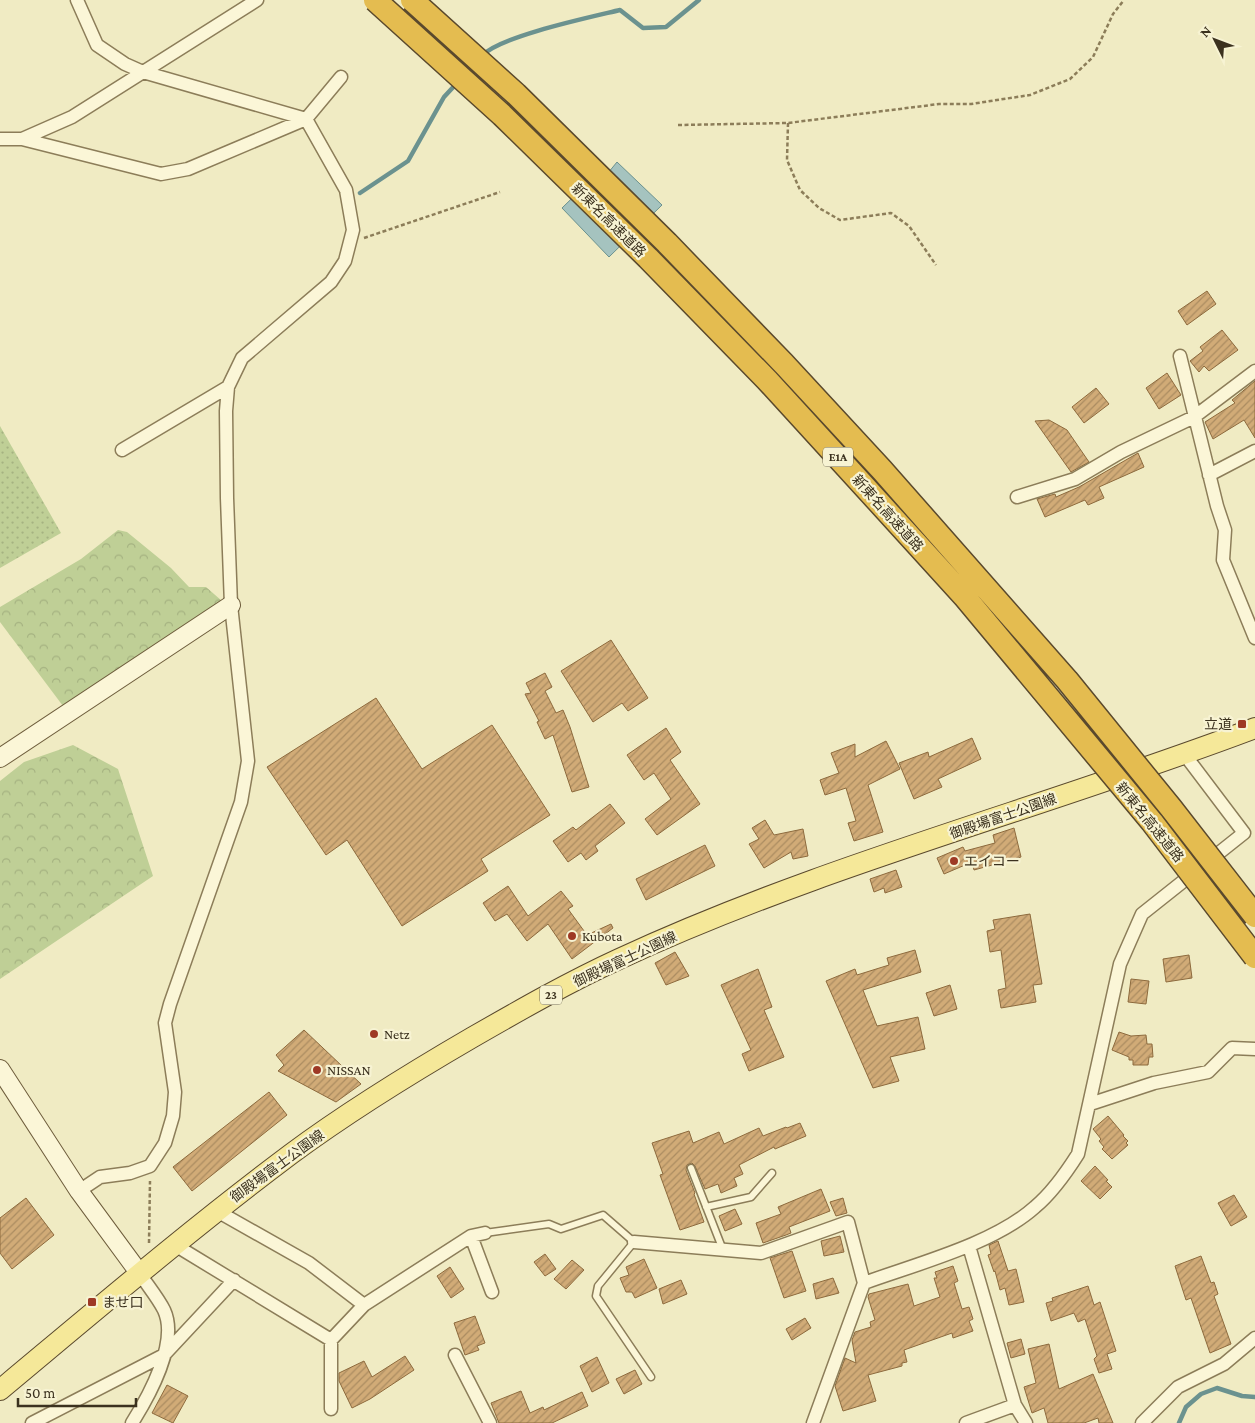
<svg xmlns="http://www.w3.org/2000/svg" width="1255" height="1423" viewBox="0 0 1255 1423" font-family="'Crimson Pro','Noto Sans JP',serif">
	<style>
		.grass { fill: url(#grass-dots) }
		.forest { fill: url(#forest-crowns) }
		.water { fill: #a5c3bf; stroke: #6b928f }
		.lines { fill: none; stroke-linecap: round; stroke-linejoin: round }
		.stream { stroke: #6b928f; stroke-width: 4.5 }
		.building { fill: url(#building-hatch); stroke: #8d6a3d }
		.lane-casing { stroke: #8c7d59; stroke-width: 9 }
		.street-casing { stroke: #8c7d59; stroke-width: 15 }
		.secondary-casing { stroke: #6e5d3c; stroke-width: 20 }
		.primary-casing { stroke: #5a492d; stroke-width: 22 }
		.path { stroke: #8c7d59; stroke-width: 2.5; stroke-dasharray: 4 2.5; stroke-linecap: butt }
		.lane { stroke: #fbf6d7; stroke-width: 6 }
		.street { stroke: #fbf6d7; stroke-width: 12 }
		.secondary { stroke: #fbf6d7; stroke-width: 18 }
		.primary { stroke: #f5e899; stroke-width: 20 }
		.highway-bridge-casing { stroke: #5a492d; stroke-width: 25; stroke-linecap: butt }
		.highway-bridge { stroke: #e4bc50; stroke-width: 22 }
		.poi-dot { fill: #9e3925; stroke: #f7f3d3; stroke-width: 2 }
		.labels { text-anchor: middle; stroke-width: 4.5; stroke-linejoin: round; paint-order: stroke }
		.shield { fill: #f7f3d3; stroke: #736b54; stroke-width: 1 }
		.shield-label { font-size: 12px; font-weight: bold; fill: #3b311e }
		.street-label { font-size: 14px; fill: #3b311e; stroke: #f7f3d3 }
		.poi-label { font-size: 14px; fill: #3b311e; stroke: #f7f3d3; text-anchor: start }
	</style>
	<defs>
		<pattern id="grass-dots" width="8" height="8" patternUnits="userSpaceOnUse" patternTransform="scale(1.25)"><rect width="8" height="8" fill="#bfcf96"/><path d="M2 2h.1M6 6h.1" fill="none" stroke="#a5b281" stroke-width="1.8" stroke-linecap="round"/></pattern>
		<pattern id="forest-crowns" width="20" height="18" patternUnits="userSpaceOnUse" patternTransform="scale(1.25)"><rect width="20" height="18" fill="#bfcf96"/><path d="M2 6a3 3 0 1 1 6 0M12 15a3 3 0 1 1 6 0" fill="none" stroke="#a5b281"/></pattern>
		<pattern id="building-hatch" width="6" height="6" patternUnits="userSpaceOnUse" patternTransform="scale(1.25)"><rect width="6" height="6" fill="#d1ab77"/><path d="M-1 1l2-2M0 6l6-6M5 7l2-2" fill="none" stroke="#ab8c61"/></pattern>
	</defs>
	<rect width="100%" height="100%" fill="#f0ebc3"/>
	<!-- grass -->
	<path class="grass" d="M 0,426 L 61,533 L 0,568 Z"/>
	<!-- forest -->
	<path class="forest" d="M 118,530 L 127,532 L 171,568 L 189,587 L 206,587 L 222,601 L 63,706 L 0,622 L 0,607 L 81,559 Z
		M 73,745 L 118,769 L 153,876 L 0,979 L 0,781 L 24,762 Z"/>
	<!-- water -->
	<path class="water" d="M 617,162 L 662,205 L 609,257 L 562,208 L 602,169 L 608,173 Z"/>
	<g class="lines">
		<!-- stream -->
		<path class="stream" d="M 483,55 C 501,36 591,17 620,10 L 643,28 L 666,27 L 699,0
			M 360,193 L 408,161 L 444,97 L 457,83
			M 1179,1423 L 1186,1407 L 1201,1394 L 1217,1388 L 1242,1396 L 1255,1397"/>
	</g>
	<!-- building -->
	<path class="building" d="M 1207,291 L 1216,304 L 1187,325 L 1178,311 Z
		M 1222,330 L 1238,350 L 1209,371 L 1204,366 L 1199,372 L 1190,361 L 1203,351 L 1200,347 Z
		M 1167,373 L 1181,395 L 1159,409 L 1146,388 Z
		M 1255,381 L 1255,438 L 1244,420 L 1213,439 L 1205,422 L 1235,403 L 1232,400 Z
		M 1096,388 L 1109,404 L 1084,423 L 1072,407 Z
		M 1049,420 L 1067,430 L 1089,462 L 1071,472 L 1035,421 Z
		M 1138,453 L 1144,467 L 1099,487 L 1104,498 L 1088,505 L 1085,500 L 1045,517 L 1037,499 L 1055,494 L 1056,497 L 1079,487 Z
		M 611,640 L 648,698 L 628,711 L 622,703 L 593,722 L 561,671 Z
		M 545,673 L 552,687 L 545,691 L 556,713 L 563,710 L 570,727 L 589,787 L 572,792 L 553,735 L 545,739 L 537,722 L 539,721 L 525,694 L 531,693 L 526,683 Z
		M 376,698 L 422,769 L 492,725 L 550,815 L 481,859 L 488,871 L 402,926 L 347,840 L 326,855 L 267,767 Z
		M 666,728 L 681,752 L 670,760 L 700,804 L 657,835 L 645,819 L 671,799 L 654,773 L 644,780 L 627,755 Z
		M 972,738 L 981,759 L 938,779 L 942,787 L 914,799 L 899,763 L 928,752 L 929,757 Z
		M 886,741 L 900,769 L 868,785 L 883,832 L 854,841 L 848,823 L 856,821 L 846,788 L 825,795 L 820,780 L 839,773 L 831,753 L 855,744 L 855,757 Z
		M 610,804 L 625,823 L 595,846 L 598,851 L 586,860 L 581,853 L 568,862 L 553,841 L 573,827 L 576,830 Z
		M 765,820 L 774,835 L 803,829 L 808,856 L 793,859 L 791,852 L 764,868 L 749,844 L 759,839 L 752,828 Z
		M 1014,828 L 1021,857 L 974,870 L 972,862 L 944,874 L 937,858 L 963,847 L 965,851 L 995,843 L 993,835 Z
		M 705,845 L 715,866 L 646,900 L 636,879 Z
		M 896,870 L 902,887 L 885,893 L 884,888 L 874,892 L 870,879 Z
		M 508,886 L 528,916 L 561,891 L 573,906 L 568,909 L 587,935 L 611,924 L 613,928 L 572,959 L 548,924 L 527,941 L 507,914 L 495,921 L 483,903 Z
		M 1030,914 L 1042,984 L 1033,985 L 1036,1002 L 1001,1008 L 998,990 L 1006,988 L 1001,950 L 990,952 L 987,931 L 995,929 L 993,920 Z
		M 915,950 L 921,972 L 863,990 L 877,1026 L 918,1017 L 925,1049 L 890,1057 L 899,1081 L 873,1088 L 826,981 L 855,969 L 857,975 L 889,965 L 887,958 Z
		M 675,952 L 689,976 L 666,985 L 655,963 Z
		M 1189,955 L 1192,978 L 1166,982 L 1163,959 Z
		M 758,969 L 772,1007 L 764,1010 L 784,1057 L 749,1071 L 742,1054 L 751,1050 L 721,985 Z
		M 1131,979 L 1149,981 L 1146,1004 L 1128,1002 Z
		M 950,985 L 957,1009 L 934,1016 L 926,993 Z
		M 304,1030 L 361,1084 L 336,1102 L 278,1071 L 284,1065 L 276,1055 Z
		M 1119,1032 L 1131,1036 L 1146,1035 L 1147,1044 L 1152,1044 L 1153,1057 L 1149,1057 L 1148,1065 L 1133,1065 L 1133,1060 L 1129,1060 L 1129,1057 L 1112,1050 Z
		M 269,1092 L 287,1115 L 192,1191 L 173,1167 Z
		M 1108,1116 L 1124,1135 L 1123,1136 L 1128,1141 L 1126,1143 L 1128,1145 L 1112,1159 L 1102,1149 L 1104,1147 L 1099,1141 L 1101,1139 L 1093,1129 Z
		M 800,1123 L 806,1136 L 775,1149 L 774,1147 L 739,1165 L 743,1174 L 734,1178 L 737,1186 L 721,1193 L 718,1184 L 705,1189 L 695,1166 L 692,1163 L 687,1165 L 686,1170 L 695,1193 L 694,1194 L 704,1222 L 680,1230 L 660,1175 L 663,1174 L 652,1143 L 689,1131 L 693,1143 L 719,1132 L 724,1144 L 759,1128 L 763,1136 L 786,1127 L 787,1128 Z
		M 1095,1166 L 1108,1180 L 1106,1181 L 1112,1187 L 1100,1199 L 1081,1181 Z
		M 821,1189 L 830,1211 L 789,1227 L 791,1233 L 786,1235 L 763,1243 L 756,1223 L 781,1214 L 778,1207 Z
		M 1234,1195 L 1247,1217 L 1231,1226 L 1218,1203 Z
		M 26,1198 L 54,1235 L 12,1269 L 0,1253 L 0,1218 Z
		M 843,1198 L 847,1213 L 836,1216 L 830,1202 Z
		M 735,1209 L 742,1224 L 725,1231 L 719,1216 Z
		M 840,1236 L 844,1252 L 824,1256 L 821,1241 Z
		M 998,1241 L 1008,1271 L 1016,1269 L 1024,1302 L 1009,1305 L 1005,1288 L 1000,1290 L 995,1271 L 994,1272 L 988,1255 L 991,1254 L 989,1245 Z
		M 792,1251 L 806,1291 L 784,1298 L 770,1258 Z
		M 545,1254 L 556,1269 L 545,1276 L 534,1262 Z
		M 1201,1256 L 1211,1283 L 1214,1282 L 1218,1294 L 1214,1296 L 1231,1344 L 1210,1353 L 1191,1298 L 1186,1300 L 1175,1266 Z
		M 644,1259 L 657,1288 L 635,1298 L 632,1292 L 626,1292 L 620,1278 L 629,1275 L 626,1267 Z
		M 572,1260 L 584,1270 L 566,1289 L 554,1279 Z
		M 953,1266 L 958,1281 L 954,1283 L 962,1309 L 969,1307 L 973,1319 L 969,1321 L 973,1331 L 953,1338 L 952,1333 L 904,1350 L 907,1362 L 902,1363 L 902,1366 L 868,1375 L 876,1401 L 843,1411 L 835,1386 L 845,1358 L 856,1363 L 852,1340 L 855,1332 L 871,1327 L 870,1322 L 875,1320 L 868,1297 L 869,1294 L 908,1284 L 914,1306 L 940,1297 L 934,1278 L 937,1278 L 935,1272 Z
		M 450,1267 L 464,1289 L 451,1298 L 437,1276 Z
		M 833,1278 L 839,1293 L 816,1299 L 813,1284 Z
		M 681,1280 L 687,1294 L 663,1304 L 659,1289 Z
		M 1088,1286 L 1094,1305 L 1100,1302 L 1116,1351 L 1107,1354 L 1112,1369 L 1099,1373 L 1094,1359 L 1097,1356 L 1085,1319 L 1078,1322 L 1074,1313 L 1051,1321 L 1046,1303 L 1053,1301 L 1052,1298 Z
		M 475,1316 L 485,1343 L 477,1346 L 479,1350 L 465,1355 L 454,1323 Z
		M 805,1318 L 811,1328 L 792,1340 L 786,1329 Z
		M 1021,1339 L 1025,1354 L 1011,1358 L 1007,1343 Z
		M 1049,1344 L 1059,1389 L 1093,1374 L 1113,1423 L 1099,1423 L 1098,1418 L 1084,1423 L 1048,1423 L 1044,1408 L 1032,1413 L 1024,1387 L 1036,1383 L 1028,1349 Z
		M 405,1356 L 414,1370 L 370,1399 L 352,1408 L 339,1381 L 339,1373 L 364,1361 L 372,1377 Z
		M 597,1357 L 609,1383 L 592,1392 L 580,1366 Z
		M 635,1370 L 642,1384 L 624,1394 L 616,1379 Z
		M 167,1385 L 188,1396 L 173,1423 L 152,1413 Z
		M 521,1391 L 530,1413 L 543,1407 L 544,1410 L 582,1392 L 588,1406 L 552,1423 L 499,1423 L 491,1403 Z"/>
	<g class="lines">
		<!-- lane casing -->
		<g class="lane-casing">
			<path id="lane" d="M 691,1168 L 723,1250
				M 706,1207 L 751,1197 L 772,1173
				M 485,1233 L 549,1224 L 561,1229 L 603,1215 L 634,1242 L 598,1286 L 596,1296 L 651,1377"/>
		</g>
		<!-- street casing -->
		<g class="street-casing">
			<path id="street" d="M 77,0 L 97,45 L 125,64 L 143,72 L 306,119 L 346,190 L 353,230 L 345,261 L 331,282 L 242,358 L 228,387 L 226,411 L 227,498 L 231,605 L 248,761 L 241,802 L 170,1004 L 165,1023 L 175,1092 L 173,1116 L 165,1143 L 150,1166 L 130,1173 L 100,1177 L 79,1191
				M 0,139 L 22,139 L 72,117 L 257,0
				M 22,139 L 161,174 L 188,169 L 306,119 L 341,77
				M 1180,356 L 1217,506 L 1225,530 L 1223,560 L 1255,638
				M 122,450 L 228,387
				M 1209,475 L 1255,451
				M 1017,497 L 1075,479 L 1121,452 L 1194,417 L 1255,371
				M 1090,1104 L 1154,1083 L 1208,1072 L 1232,1048 L 1255,1049
				M 217,1211 L 309,1263 L 364,1305
				M 471,1236 L 492,1292
				M 634,1242 L 761,1253 L 848,1222 L 864,1283
				M 175,1245 L 331,1340 L 331,1409
				M 969,1246 L 1015,1405 L 1026,1423
				M 331,1340 L 364,1305 L 471,1236 L 485,1233
				M 455,1355 L 490,1423
				M 32,1423 L 164,1355 L 234,1280
				M 132,1423 C 149,1396 179,1342 164,1310 C 158,1298 148,1286 140,1274
				M 813,1423 L 864,1283 C 916,1264 994,1244 1035,1207 C 1053,1192 1066,1173 1078,1154 L 1120,964 L 1142,914 L 1244,833 L 1185,755
				M 966,1423 L 1015,1405
				M 1142,1423 L 1178,1387 L 1224,1364 L 1255,1338"/>
		</g>
		<!-- secondary casing -->
		<g class="secondary-casing">
			<path id="secondary" d="M 0,758 L 231,605
				M 0,1069 L 79,1191 L 140,1274"/>
		</g>
		<!-- primary casing -->
		<g class="primary-casing">
			<path id="primary" d="M 0,1390 C 96,1310 191,1229 291,1154 C 349,1111 411,1073 473,1037 C 520,1010 569,982 619,959 C 824,864 1044,808 1255,728"/>
		</g>
		<!-- path -->
		<path class="path" d="M 788,123 L 787,160 L 800,190 L 819,208 L 840,220 L 891,213 L 909,226 L 936,265
			M 678,125 L 788,123 L 939,104 L 971,104 L 1030,95 L 1070,79 L 1093,57 L 1113,14 L 1124,0
			M 364,238 L 500,192
			M 149,1243 L 150,1181"/>
		<!-- lane -->
		<use href="#lane" class="lane"/>
		<!-- street -->
		<use href="#street" class="street"/>
		<!-- secondary -->
		<use href="#secondary" class="secondary"/>
		<!-- primary -->
		<use href="#primary" class="primary"/>
		<!-- highway-bridge casing -->
		<g class="highway-bridge-casing">
			<path id="highway-bridge" d="M 375,0 L 502,115 L 648,258 L 767,380 L 863,485 L 964,596 L 1152,822 L 1255,957
				M 412,0 L 516,94 L 667,243 L 784,364 L 882,470 L 1067,680 L 1171,808 L 1255,916"/>
		</g>
		<!-- highway-bridge -->
		<use href="#highway-bridge" class="highway-bridge"/>
	</g>
	<!-- markers -->
	<g class="poi-dot">
		<rect x="1237" y="719" width="10" height="10" rx="2.5"/>
		<circle cx="954" cy="861" r="5"/>
		<circle cx="572" cy="936" r="5"/>
		<circle cx="374" cy="1034" r="5"/>
		<circle cx="317" cy="1070" r="5"/>
		<rect x="87" y="1297" width="10" height="10" rx="2.5"/>
	</g>
	<g class="labels">
		<!-- shield labels -->
		<g class="shield">
			<rect x="823" y="447.5" width="30" height="19" rx="4"/>
			<rect x="540" y="985.5" width="22" height="19" rx="4"/>
		</g>
		<g class="shield-label">
			<text x="838" y="461">E1A</text>
			<text x="551" y="999">23</text>
		</g>
		<!-- street labels -->
		<g class="street-label">
			<text transform="translate(609 220) rotate(45)" y="5">新東名高速道路</text>
			<text transform="translate(888 513) rotate(48)" y="5">新東名高速道路</text>
			<text transform="translate(1003 816) rotate(-19)" y="5">御殿場富士公園線</text>
			<text transform="translate(1150 822) rotate(51)" y="5">新東名高速道路</text>
			<text transform="translate(625 959) rotate(-25)" y="5">御殿場富士公園線</text>
			<text transform="translate(277 1166) rotate(-36)" y="5">御殿場富士公園線</text>
		</g>
		<!-- poi labels -->
		<g class="poi-label">
			<text x="1232" y="729" text-anchor="end">立道</text>
			<text x="964" y="866">エイコー</text>
			<text x="582" y="941">Kubota</text>
			<text x="384" y="1039">Netz</text>
			<text x="327" y="1075">NISSAN</text>
			<text x="102" y="1307">ませ口</text>
		</g>
	</g>
	<!-- north arrow -->
	<g transform="translate(1215 40) rotate(312)" stroke="#f7f3d3" stroke-width="4" paint-order="stroke">
	<path d="M0-4L9 19L0 12L-9 19Z" fill="#3b311e"/>
	<text y="-8" font-size="14" font-weight="bold" text-anchor="middle" fill="#3b311e">N</text>
	</g>
	<!-- scale -->
	<path d="M18 1398v8h118v-8" fill="none" stroke="#3b311e" stroke-width="2.5"/>
	<text x="25" y="1398" font-size="15" fill="#3b311e" stroke="#f7f3d3" stroke-width="4" paint-order="stroke">50 m</text>
</svg>
